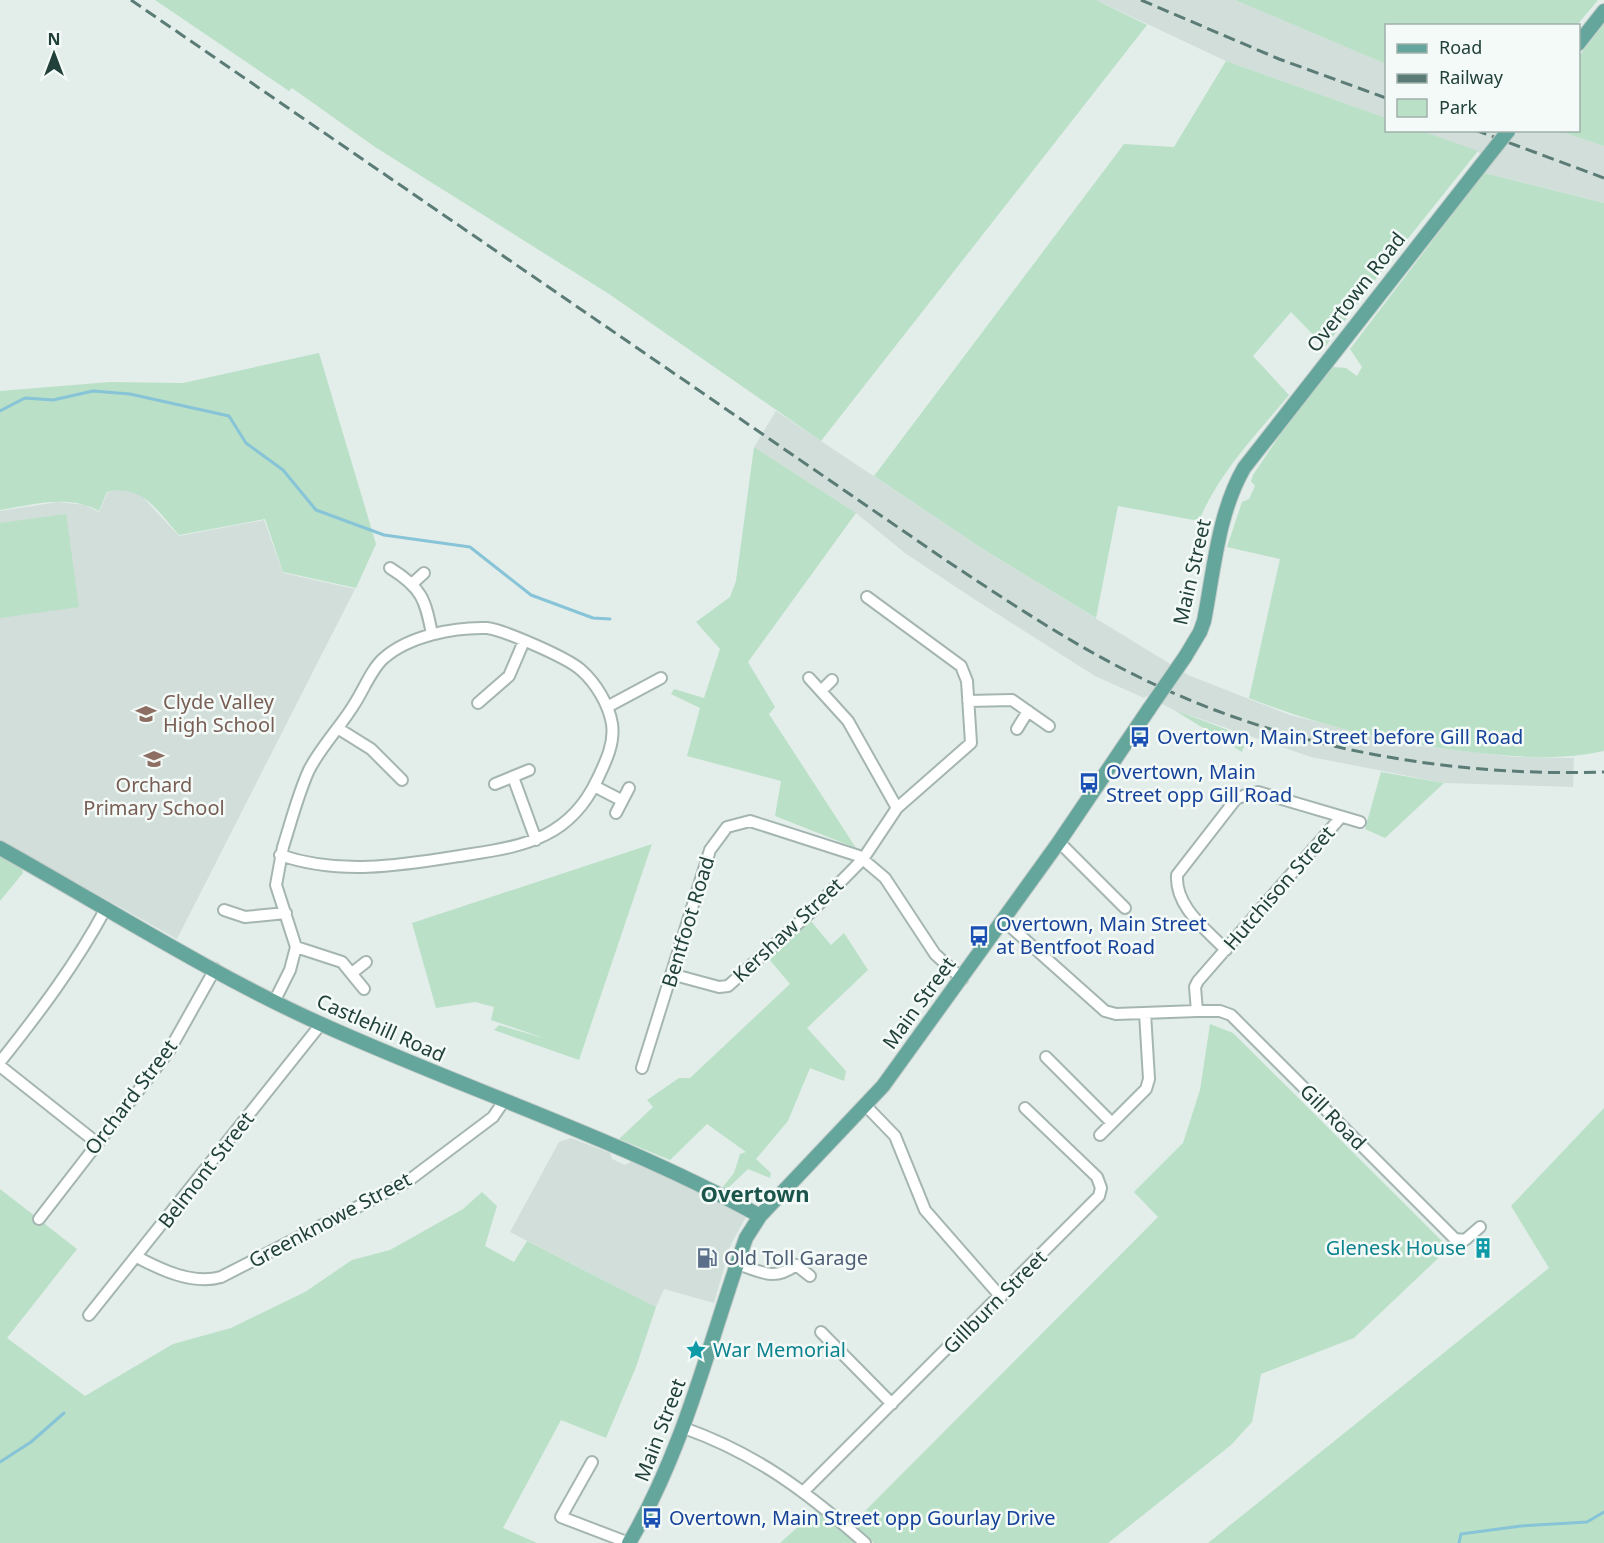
<svg xmlns="http://www.w3.org/2000/svg" width="1604" height="1543" viewBox="0 0 1604 1543" font-family="'Noto Sans',sans-serif">
	<style>
		.built { fill: #d1ded9 }
		.green { fill: #bae0c7 }
		.lines { fill: none; stroke-linecap: round; stroke-linejoin: round }
		.stream { stroke: #87c4d7; stroke-width: 3 }
		.minor-casing { stroke: #a5b6b2; stroke-width: 14 }
		.major-casing { stroke: #c1cac8; stroke-width: 16 }
		.minor { stroke: #fff; stroke-width: 10 }
		.major { stroke: #64a69b; stroke-width: 14 }
		.rail { stroke: #5b7c76; stroke-width: 3; stroke-dasharray: 12 6; stroke-linecap: butt }
		.major-bridge-casing { stroke: #c1cac8; stroke-width: 16; stroke-linecap: butt }
		.major-bridge { stroke: #64a69b; stroke-width: 14 }
		.labels { text-anchor: middle; stroke-width: 5; stroke-linejoin: round; paint-order: stroke }
		.street-label { font-size: 20px; fill: #21403a; stroke: #f4faf7 }
		.education-label { font-size: 20px; fill: #785e54; stroke: #f4faf7; text-anchor: start }
		.transit-label { font-size: 20px; fill: #164399; stroke: #f4faf7; text-anchor: start }
		.culture-label { font-size: 20px; fill: #0d838f; stroke: #f4faf7; text-anchor: end }
		.service-label { font-size: 20px; fill: #4e5e75; stroke: #f4faf7; text-anchor: start }
		.quarter-label { font-size: 22px; font-weight: bold; fill: #1b544b; stroke: #f4faf7 }
	</style>
	<rect width="100%" height="100%" fill="#e3eeea"/>
	<!-- built -->
	<path class="built" d="M 1096,0 L 1235,0 L 1386,64 L 1386,118 L 1226,61 Z
		M 1422,131 L 1559,131 L 1604,146 L 1604,203 L 1484,173 L 1496,159 Z
		M 776,411 L 983,549 L 1188,675 L 1290,715 L 1404,744 L 1515,757 L 1574,758 L 1573,787 L 1444,783 L 1311,757 L 1174,710 L 1146,696 L 1144,698 L 1095,676 L 974,599 L 905,553 L 856,513 L 754,447 Z
		M 124,489 L 139,493 L 179,536 L 264,520 L 283,573 L 355,589 L 177,939 L 0,840 L 0,511 L 58,502 L 85,505 L 99,512 L 108,492 Z
		M 571,1138 L 610,1153 L 612,1159 L 625,1165 L 632,1161 L 701,1193 L 702,1202 L 716,1201 L 746,1217 L 731,1244 L 714,1303 L 664,1289 L 656,1307 L 510,1232 L 559,1142 Z"/>
	<!-- green -->
	<path class="green" d="M 155,0 L 1096,0 L 1147,25 L 821,441 L 609,294 L 375,147 L 292,88 L 289,91 Z
		M 1235,0 L 1598,0 L 1577,25 L 1386,26 L 1386,64 Z
		M 1604,24 L 1604,146 L 1559,131 L 1578,130 L 1579,56 Z
		M 1226,61 L 1386,118 L 1386,130 L 1422,131 L 1478,151 L 1378,276 L 1325,347 L 1291,312 L 1253,356 L 1289,395 C 1257,434 1218,473 1199,521 L 1118,506 L 1096,618 L 983,549 L 874,476 L 1124,144 L 1174,147 Z
		M 1484,173 L 1604,203 L 1604,751 C 1560,761 1516,757 1471,752 C 1394,743 1322,727 1249,698 L 1280,559 L 1227,547 L 1242,502 L 1249,499 L 1255,486 L 1251,481 L 1253,475 L 1284,429 L 1333,367 L 1346,368 L 1357,376 L 1362,367 L 1350,349 Z
		M 319,353 L 376,544 L 356,588 L 283,572 L 265,519 L 179,535 C 157,511 144,484 107,492 L 99,511 C 68,494 33,505 0,510 L 0,391 L 110,382 L 183,383 Z
		M 754,447 L 856,513 L 748,662 L 775,707 L 769,714 L 856,848 L 775,816 L 781,781 L 687,756 L 700,708 L 671,694 L 674,689 L 704,698 L 720,649 L 696,622 L 730,597 L 736,581 Z
		M 66,514 L 79,607 L 0,618 L 0,523 Z
		M 1174,710 L 1247,737 L 1242,752 Z
		M 1381,772 L 1444,783 L 1385,838 L 1365,829 Z
		M 652,844 L 579,1060 L 494,1030 L 499,1025 L 547,1039 L 491,1020 L 494,1007 L 475,1002 L 436,1008 L 412,923 Z
		M 0,856 L 22,868 L 23,873 L 0,901 Z
		M 810,920 L 831,945 L 844,933 L 868,970 L 807,1028 L 846,1071 L 844,1081 L 810,1068 L 788,1121 L 756,1159 L 771,1173 L 770,1178 L 748,1169 L 726,1190 L 722,1188 L 734,1173 L 740,1154 L 746,1152 L 707,1124 L 670,1160 L 619,1139 L 653,1107 L 647,1100 L 679,1078 L 690,1078 L 790,984 L 768,958 Z
		M 1210,1024 L 1233,1033 L 1449,1248 L 1354,1338 L 1261,1374 L 1252,1422 L 1231,1445 L 1108,1543 L 874,1543 L 852,1524 L 1158,1217 L 1134,1192 L 1183,1143 L 1200,1090 Z
		M 1604,1108 L 1604,1543 L 1208,1543 L 1549,1268 L 1511,1206 Z
		M 0,1189 L 77,1249 L 7,1338 L 85,1396 L 173,1344 L 231,1328 L 305,1292 L 352,1260 L 390,1250 L 463,1209 L 482,1192 L 497,1206 L 485,1246 L 514,1262 L 527,1241 L 656,1307 L 636,1367 L 606,1438 L 561,1420 L 503,1528 L 537,1543 L 0,1543 Z
		M 818,1509 L 858,1543 L 780,1543 Z"/>
	<g class="lines">
		<!-- stream -->
		<path class="stream" d="M 0,411 L 25,398 L 53,400 L 93,391 L 130,394 L 229,416 L 246,443 L 283,470 L 316,510 L 384,535 L 470,547 L 531,595 L 593,618 L 610,619
			M 0,1462 L 31,1442 L 64,1413
			M 1459,1543 L 1461,1534 L 1521,1526 L 1587,1522 L 1604,1512"/>
		<!-- minor casing -->
		<g class="minor-casing">
			<path id="minor" d="M 390,568 C 422,588 425,599 432,634
				M 413,583 L 424,573
				M 809,678 L 848,721 L 897,808
				M 821,691 L 832,680
				M 968,701 L 1012,700 L 1049,726
				M 478,703 L 509,676 L 524,641
				M 607,707 L 661,678
				M 339,729 L 371,749 L 402,780
				M 1017,729 L 1028,711
				M 513,777 L 536,840
				M 495,784 L 529,770
				M 594,786 L 621,800
				M 616,813 L 629,788
				M 1341,817 L 1198,981 L 1195,987 L 1197,1011 L 1220,1011 L 1231,1015 L 1455,1239 L 1465,1240 L 1480,1227
				M 1059,842 L 1125,908
				M 224,910 L 245,917 L 286,913
				M 1003,920 L 1105,1011 L 1116,1014 L 1197,1011
				M 296,947 L 342,962 L 364,989
				M 1226,950 C 1206,929 1175,907 1177,875 L 1236,799 L 1248,794 L 1258,792 L 1360,822
				M 352,973 L 366,962
				M 671,974 L 719,987 L 728,986 L 811,912 L 863,859 L 897,808 L 971,743 L 967,681 L 961,666 L 867,597
				M 274,1002 L 290,970 L 296,947 L 276,885 L 283,847 C 291,822 298,794 309,770 C 320,748 342,725 355,703 C 364,689 372,668 384,658 C 409,636 454,627 487,628 C 504,630 568,658 581,670 C 596,683 609,705 612,724 C 615,744 605,763 597,780 C 571,835 528,846 472,854 C 408,864 344,877 280,855
				M 1046,1057 L 1112,1123 L 1100,1135
				M 0,1062 C 39,1013 76,964 106,908
				M 0,1066 L 97,1143
				M 642,1068 L 710,850 L 727,827 L 750,821 L 859,856 L 885,878 L 935,954 L 962,979
				M 866,1106 L 895,1136 L 925,1210 L 1001,1297
				M 1112,1123 L 1146,1089 L 1149,1079 L 1145,1013
				M 39,1219 L 169,1051 L 215,969
				M 137,1257 C 161,1270 193,1285 221,1277 L 408,1181 L 493,1117 L 504,1101
				M 737,1264 C 761,1271 773,1282 796,1265 L 810,1276
				M 89,1315 L 321,1024
				M 821,1332 L 892,1404
				M 684,1428 C 757,1454 807,1492 865,1543
				M 592,1462 L 561,1517 L 629,1543
				M 804,1491 L 1099,1196 L 1101,1188 L 1097,1177 L 1025,1108"/>
		</g>
		<!-- major casing -->
		<g class="major-casing">
			<path id="major" d="M 1578,44 L 1604,11
				M 1185,657 L 1200,632 L 1204,621 C 1214,570 1218,513 1244,468 L 1482,164
				M 0,848 C 106,907 210,974 321,1024 C 467,1090 620,1139 760,1216
				M 629,1543 C 685,1448 709,1342 746,1238 L 760,1216 L 883,1086 L 1059,842 L 1149,709"/>
		</g>
		<!-- minor -->
		<use href="#minor" class="minor"/>
		<!-- major -->
		<use href="#major" class="major"/>
		<!-- rail -->
		<path class="rail" d="M 131,0 L 947,561 C 1015,606 1083,652 1158,686 C 1295,750 1454,777 1604,772
			M 1141,0 L 1279,59 L 1386,98
			M 1475,130 L 1604,178"/>
		<!-- major-bridge casing -->
		<g class="major-bridge-casing">
			<path id="major-bridge" d="M 1482,164 L 1509,130
				M 1149,709 L 1185,657"/>
		</g>
		<!-- major-bridge -->
		<use href="#major-bridge" class="major-bridge"/>
	</g>
	<!-- icons -->
	<defs>
		<g id="school-bare" transform="scale(1.62)"><path d="M0-5L7-2L0 1L-7-2ZM-4 1L0 2.5L4 1V4Q0 6-4 4Z" fill="#8d6e63" stroke="#f4faf7" stroke-width="2.5" paint-order="stroke"/></g>
		<g id="bus-bare" transform="scale(1.62)"><path d="M-5-6H5V4H4V6H2V4H-2V6H-4V4H-5ZM-3.5-4V0h7V-4ZM-3.5 1.2v1.5H-2V1.2ZM2 1.2v1.5H3.5V1.2Z" fill="#1a4fb4" stroke="#f4faf7" stroke-width="2.5" paint-order="stroke"/></g>
		<g id="building-bare" transform="scale(1.62)"><path d="M-4-6H4V6H1V3H-1V6H-4ZM-2.5-4.3h1.7v1.8h-1.7ZM.8-4.3h1.7v1.8H.8ZM-2.5-1h1.7V.8h-1.7ZM.8-1h1.7V.8H.8Z" fill="#0f9aa8" stroke="#f4faf7" stroke-width="2.5" paint-order="stroke"/></g>
		<g id="fuel-bare" transform="scale(1.62)"><path d="M-5.5-6h7V0h2V4h1.3V-2.5L3-4.5l.8-.8L6-3V5H2.5V1h-1V6h-7ZM-4.2-4.7v3.2H.2V-4.7Z" fill="#5c6f8a" stroke="#f4faf7" stroke-width="2.5" paint-order="stroke"/></g>
		<g id="sight-bare" transform="scale(1.62)"><path d="M0-6L1.8-2.2L6-1.7L2.9 1.2L3.7 5.4L0 3.3L-3.7 5.4L-2.9 1.2L-6-1.7L-1.8-2.2Z" fill="#0f9aa8" stroke="#f4faf7" stroke-width="2.5" paint-order="stroke"/></g>
	</defs>
	<g fill-rule="evenodd">
		<use href="#school-bare" x="146" y="714"/>
		<use href="#bus-bare" x="1140" y="737"/>
		<use href="#school-bare" x="154" y="759"/>
		<use href="#bus-bare" x="1089" y="783"/>
		<use href="#bus-bare" x="979" y="936"/>
		<use href="#building-bare" x="1483" y="1248"/>
		<use href="#fuel-bare" x="707" y="1258"/>
		<use href="#sight-bare" x="696" y="1350"/>
		<use href="#bus-bare" x="652" y="1518"/>
	</g>
	<g class="labels">
		<!-- street labels -->
		<g class="street-label">
			<text transform="translate(1356 292) rotate(-52)" y="7">Overtown Road</text>
			<text transform="translate(1192 572) rotate(-77)" y="7">Main Street</text>
			<text transform="translate(1279 888) rotate(-49)" y="7">Hutchison Street</text>
			<text transform="translate(688 922) rotate(-73)" y="7">Bentfoot Road</text>
			<text transform="translate(788 930) rotate(-43)" y="7">Kershaw Street</text>
			<text transform="translate(919 1003) rotate(-54)" y="7">Main Street</text>
			<text transform="translate(381 1028) rotate(24)" y="7">Castlehill Road</text>
			<text transform="translate(131 1097) rotate(-53)" y="7">Orchard Street</text>
			<text transform="translate(1333 1117) rotate(45)" y="7">Gill Road</text>
			<text transform="translate(206 1170) rotate(-52)" y="7">Belmont Street</text>
			<text transform="translate(330 1220) rotate(-28)" y="7">Greenknowe Street</text>
			<text transform="translate(995 1302) rotate(-45)" y="7">Gillburn Street</text>
			<text transform="translate(660 1430) rotate(-69)" y="7">Main Street</text>
		</g>
		<!-- education labels -->
		<g class="education-label">
			<text x="163" y="709">Clyde Valley<tspan x="163" dy="23">High School</tspan></text>
			<text x="154" y="792" text-anchor="middle">Orchard<tspan x="154" dy="23">Primary School</tspan></text>
		</g>
		<!-- transit labels -->
		<g class="transit-label">
			<text x="1157" y="744">Overtown, Main Street before Gill Road</text>
			<text x="1106" y="779">Overtown, Main<tspan x="1106" dy="23">Street opp Gill Road</tspan></text>
			<text x="996" y="931">Overtown, Main Street<tspan x="996" dy="23">at Bentfoot Road</tspan></text>
			<text x="669" y="1525">Overtown, Main Street opp Gourlay Drive</text>
		</g>
		<!-- culture labels -->
		<g class="culture-label">
			<text x="1466" y="1255">Glenesk House</text>
			<text x="713" y="1357" text-anchor="start">War Memorial</text>
		</g>
		<!-- service labels -->
		<g class="service-label">
			<text x="724" y="1265">Old Toll Garage</text>
		</g>
		<!-- quarter labels -->
		<g class="quarter-label">
			<text x="755" y="1202">Overtown</text>
		</g>
	</g>
	<!-- legend -->
	<rect x="1385" y="24" width="195" height="108" fill="#f4faf7" stroke="#a0b0ab" stroke-width="1.5"/>
	<rect x="1397" y="44" width="30" height="9" fill="#64a69b" stroke="#a0b0ab" stroke-width="1.5"/>
	<text x="1439" y="54" font-size="18" fill="#21403a">Road</text>
	<rect x="1397" y="74" width="30" height="9" fill="#5b7c76" stroke="#a0b0ab" stroke-width="1.5"/>
	<text x="1439" y="84" font-size="18" fill="#21403a">Railway</text>
	<rect x="1397" y="99" width="30" height="18" fill="#bae0c7" stroke="#a0b0ab" stroke-width="1.5"/>
	<text x="1439" y="114" font-size="18" fill="#21403a">Park</text>
	<!-- north arrow -->
	<g transform="translate(54 54)" stroke="#f4faf7" stroke-width="4.5" paint-order="stroke">
	<path d="M0-4.5L10 22L0 15L-10 22Z" fill="#21403a"/>
	<text y="-9" font-size="16" font-weight="bold" text-anchor="middle" fill="#21403a">N</text>
	</g>
</svg>
